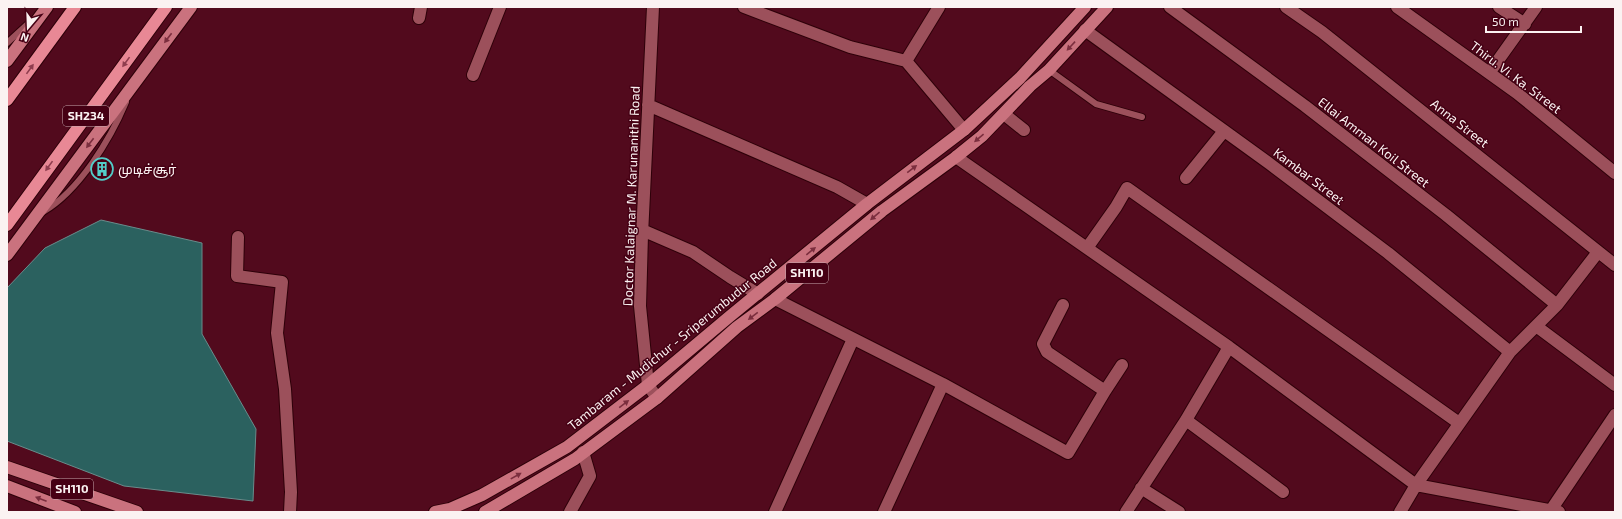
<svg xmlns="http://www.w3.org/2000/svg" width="1622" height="519" viewBox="0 0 1622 519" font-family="'Exo 2','Noto Sans Tamil',sans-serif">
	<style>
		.water { fill: #2b615f; stroke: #698c8b }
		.building { fill: #6c0342; stroke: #8a4566 }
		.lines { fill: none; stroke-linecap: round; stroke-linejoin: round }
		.service-casing { stroke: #2e0009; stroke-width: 8 }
		.minor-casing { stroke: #2e0009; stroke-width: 14 }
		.primary-casing { stroke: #2e0009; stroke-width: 14 }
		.motorway-casing { stroke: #2e0009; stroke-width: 14 }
		.service { stroke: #9c505b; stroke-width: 6 }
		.minor { stroke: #9c505b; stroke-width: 12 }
		.primary { stroke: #ca727e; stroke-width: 12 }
		.motorway { stroke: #e88895; stroke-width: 12 }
		.oneway { fill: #7b2e3e }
		.oneway2 { fill: #8f3d4e }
		.labels { text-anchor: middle; stroke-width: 3; stroke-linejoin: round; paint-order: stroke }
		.shield { fill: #460014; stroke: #c5a9af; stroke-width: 1 }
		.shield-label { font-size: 12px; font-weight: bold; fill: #fbf2f2 }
		.street-label { font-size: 13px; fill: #fbf2f2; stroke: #460014 }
		.poi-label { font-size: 13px; fill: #fbf2f2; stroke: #460014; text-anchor: start }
	</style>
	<rect width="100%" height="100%" fill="#520a1d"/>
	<!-- water -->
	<path class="water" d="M 101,220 L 202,243 L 202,334 L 256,429 L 253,501 L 124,486 L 7,441 L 7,288 L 45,248 Z"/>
	<!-- building -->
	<path class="building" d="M 103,163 L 108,166 L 101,175 L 97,172 Z"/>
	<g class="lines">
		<!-- service casing -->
		<g class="service-casing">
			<path id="service" d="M 7,43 L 31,21
				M 1049,70 L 1096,104 L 1142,117
				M 43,212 C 79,191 110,140 126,102"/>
		</g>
		<!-- minor casing -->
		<g class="minor-casing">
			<path id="minor" d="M 653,7 L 642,235 L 640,306 L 648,385 L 657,398
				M 744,7 L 850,47 L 906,61
				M 939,7 L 906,61 L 964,130
				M 1170,7 L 1305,106 L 1446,215 L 1557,305
				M 1286,7 L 1322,32 L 1615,265
				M 1397,7 L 1517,93 L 1615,173
				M 1499,7 L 1525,24
				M 419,18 L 421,7
				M 1085,30 L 1270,164 L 1388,253 L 1510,352
				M 1489,73 L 1536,7
				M 473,75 L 500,7
				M 648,105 L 837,187 L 867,204
				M 1004,114 L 1024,130
				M 956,157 L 1229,347 L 1416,485 L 1559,512
				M 1186,178 L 1224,131
				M 642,230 L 693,252 L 730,277 L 758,294
				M 238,237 L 237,276 L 282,282 L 277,333 L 285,389 L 291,492 L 290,512
				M 1087,248 L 1116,207 L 1127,188 L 1459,423
				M 775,299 L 943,384 L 1068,453 L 1105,391 L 1047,352 L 1043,344 L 1063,305
				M 1536,326 L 1615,385
				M 1105,391 L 1122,365
				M 1186,420 L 1283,492
				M 1141,488 L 1179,512
				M 1551,510 L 1615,415
				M 570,512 L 590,476 L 583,452
				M 775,512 L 853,339
				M 884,512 L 943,384
				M 1126,512 L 1186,420 L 1229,347
				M 1400,512 L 1416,485 L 1510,352 L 1557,305 L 1598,252"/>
		</g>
		<!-- primary casing -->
		<g class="primary-casing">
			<path id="primary" d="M 7,61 L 47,7
				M 7,255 L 191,7
				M 7,467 L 137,512
				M 7,486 L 75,512
				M 435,512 L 450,509 L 482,495 L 567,447 L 648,385 L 729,317 L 867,204 L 964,130 L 1020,78 L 1085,7
				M 485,512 L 575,459 L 657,398 L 737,327 L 775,299 L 882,211 L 956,157 L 982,136 L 1030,86 L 1049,70 L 1107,7"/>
		</g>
		<!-- motorway casing -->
		<g class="motorway-casing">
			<path id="motorway" d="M 7,100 L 75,7
				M 7,225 L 166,7"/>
		</g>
		<!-- service -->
		<use href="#service" class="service"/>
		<!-- minor -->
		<use href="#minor" class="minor"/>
		<!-- primary -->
		<use href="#primary" class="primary"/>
		<!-- motorway -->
		<use href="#motorway" class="motorway"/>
	</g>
	<!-- one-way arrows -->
	<defs><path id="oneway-solid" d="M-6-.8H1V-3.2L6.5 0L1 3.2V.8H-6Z"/></defs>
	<g class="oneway">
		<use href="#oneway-solid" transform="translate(168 38) rotate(127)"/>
		<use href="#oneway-solid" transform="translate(1071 46) rotate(133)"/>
		<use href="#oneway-solid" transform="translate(979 138) rotate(140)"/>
		<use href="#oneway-solid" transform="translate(90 143) rotate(127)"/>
		<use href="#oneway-solid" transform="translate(912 169) rotate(-37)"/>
		<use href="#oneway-solid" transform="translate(875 216) rotate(140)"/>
		<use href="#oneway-solid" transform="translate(811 251) rotate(-39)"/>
		<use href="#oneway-solid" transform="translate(753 316) rotate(143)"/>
		<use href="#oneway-solid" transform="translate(624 404) rotate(-37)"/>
		<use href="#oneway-solid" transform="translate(516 476) rotate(-29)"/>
		<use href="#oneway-solid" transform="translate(41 499) rotate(-159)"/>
	</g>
	<g class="oneway2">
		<use href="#oneway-solid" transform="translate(126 62) rotate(126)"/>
		<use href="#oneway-solid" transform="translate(30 69) rotate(-54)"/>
		<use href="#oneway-solid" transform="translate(49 166) rotate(126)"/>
	</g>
	<!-- icons -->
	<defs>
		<g id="building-ring" transform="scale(1.15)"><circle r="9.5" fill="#460014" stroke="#53cdc9" stroke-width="1.5"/><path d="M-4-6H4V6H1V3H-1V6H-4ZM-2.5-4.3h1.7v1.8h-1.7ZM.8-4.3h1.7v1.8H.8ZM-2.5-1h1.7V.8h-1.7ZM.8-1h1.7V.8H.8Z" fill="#53cdc9"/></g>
	</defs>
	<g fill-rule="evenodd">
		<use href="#building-ring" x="102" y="169"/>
	</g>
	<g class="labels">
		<!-- shield labels -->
		<g class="shield">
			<rect x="63" y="106" width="46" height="20" rx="3"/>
			<rect x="786" y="263" width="42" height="20" rx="3"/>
			<rect x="51" y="479" width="42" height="20" rx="3"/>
		</g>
		<g class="shield-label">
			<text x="86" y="120">SH234</text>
			<text x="807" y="277">SH110</text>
			<text x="72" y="493">SH110</text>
		</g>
		<!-- street labels -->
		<g class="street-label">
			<text transform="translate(1516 77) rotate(37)" y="5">Thiru. Vi. Ka. Street</text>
			<text transform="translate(1460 123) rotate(38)" y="5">Anna Street</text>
			<text transform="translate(1374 142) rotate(38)" y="5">Ellai Amman Koil Street</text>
			<text transform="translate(1309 176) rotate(37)" y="5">Kambar Street</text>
			<text transform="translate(631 196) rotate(-88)" y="5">Doctor Kalaignar M. Karunanithi Road</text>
			<text transform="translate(672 344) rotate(-39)" y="5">Tambaram - Mudichur - Sriperumbudur Road</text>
		</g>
		<!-- poi labels -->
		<g class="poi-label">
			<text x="118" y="174">முடிச்சூர்</text>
		</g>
	</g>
	<!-- border -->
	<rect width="1622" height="519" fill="none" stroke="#fbf2f2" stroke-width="16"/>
	<!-- north arrow -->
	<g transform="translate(28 28) rotate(199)" stroke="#460014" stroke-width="3" paint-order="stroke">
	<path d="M0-3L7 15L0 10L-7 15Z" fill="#fbf2f2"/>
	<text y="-6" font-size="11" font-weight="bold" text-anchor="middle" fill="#fbf2f2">N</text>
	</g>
	<!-- scale -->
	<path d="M1486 26v6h95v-6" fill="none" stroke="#fbf2f2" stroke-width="2"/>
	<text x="1492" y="26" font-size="12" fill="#fbf2f2" stroke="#460014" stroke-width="3" paint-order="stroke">50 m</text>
</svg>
